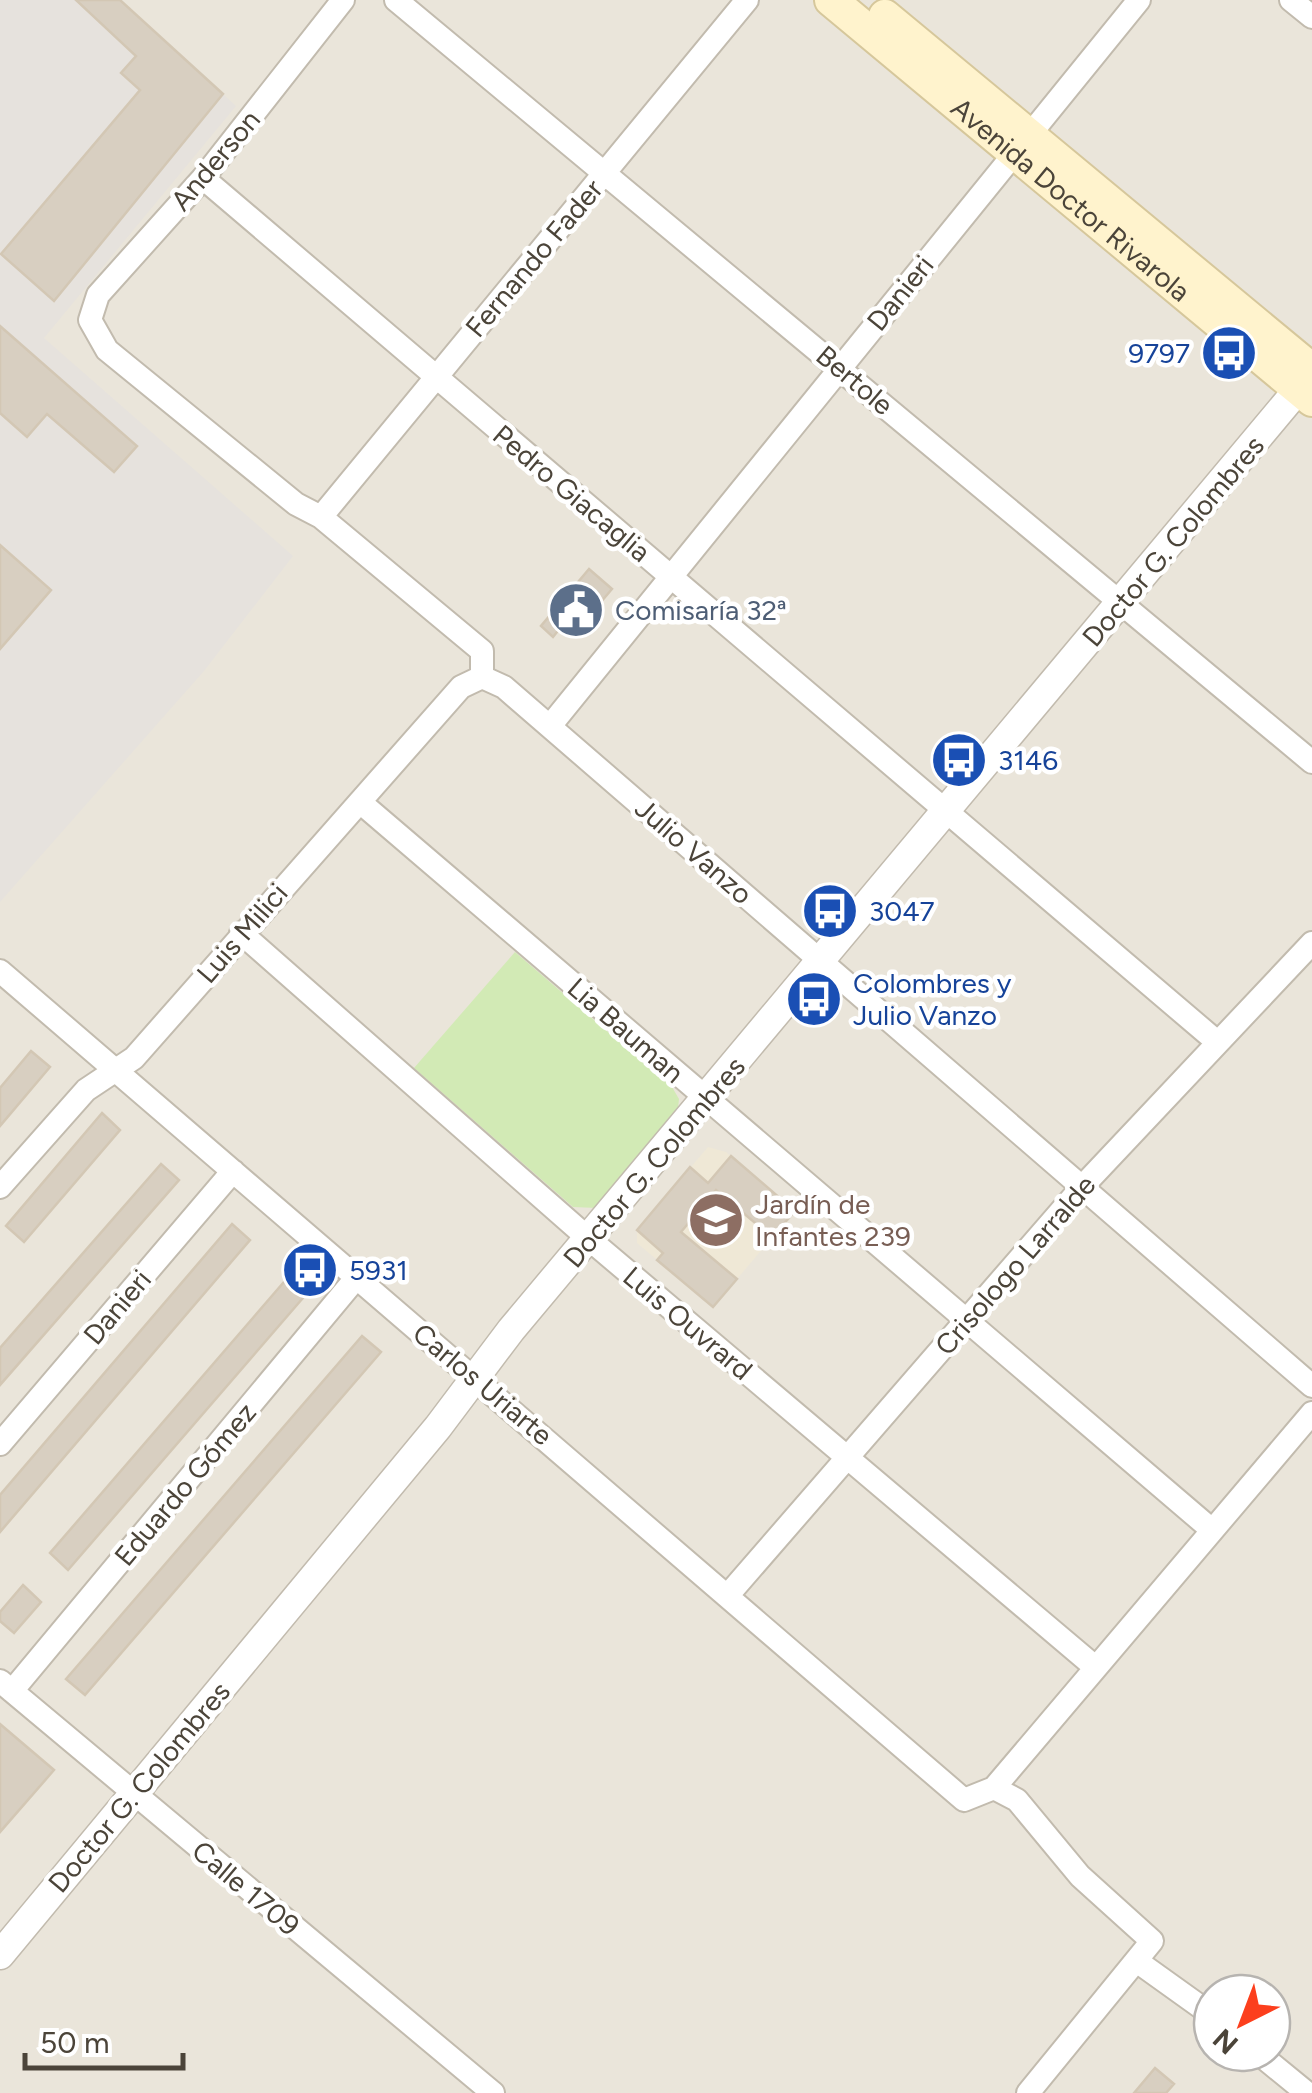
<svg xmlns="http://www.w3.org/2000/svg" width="1312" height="2093" viewBox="0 0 1312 2093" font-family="Figtree,sans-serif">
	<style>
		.residential { fill: #eae5da; fill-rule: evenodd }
		.industrial { fill: #e6e2dd }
		.education { fill: #efe8d6 }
		.green { fill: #d2eab5 }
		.building { fill: #d8cfc1; stroke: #d3c7b4; stroke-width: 2.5 }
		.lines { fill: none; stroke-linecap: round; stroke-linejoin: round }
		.minor-casing { stroke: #c2bbae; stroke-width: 26 }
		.tertiary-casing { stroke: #c2bbae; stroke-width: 31 }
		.secondary-casing { stroke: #d6c79b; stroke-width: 36 }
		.minor { stroke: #fff; stroke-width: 22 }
		.tertiary { stroke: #fff; stroke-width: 28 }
		.secondary { stroke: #fff3cd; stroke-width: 32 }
		.labels { text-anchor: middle; stroke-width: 9; stroke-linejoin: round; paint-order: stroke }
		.street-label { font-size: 28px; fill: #4b4439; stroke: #fff }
		.transit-label { font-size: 28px; fill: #164399; stroke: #fff; text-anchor: start }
		.service-label { font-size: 28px; fill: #4e5e75; stroke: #fff; text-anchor: start }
		.education-label { font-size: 28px; fill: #785e54; stroke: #fff; text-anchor: start }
	</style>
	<rect width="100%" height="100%" fill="#f6f3ec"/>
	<!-- residential -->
	<path class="residential" d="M 0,0 L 1312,0 L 1312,2093 L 0,2093 ZM 1212,1993 L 1272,1993 L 1272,2053 L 1212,2053 Z"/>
	<!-- industrial -->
	<path class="industrial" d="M 0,0 L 120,0 L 236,106 L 44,338 L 293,556 L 204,671 L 0,902 Z"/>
	<!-- education -->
	<path class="education" d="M 708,1147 L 726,1152 L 795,1211 L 713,1307 L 637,1243 L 637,1230 Z"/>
	<!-- green -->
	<path class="green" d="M 515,952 L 672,1087 L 679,1099 L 677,1117 L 597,1208 L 573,1207 L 414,1068 Z"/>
	<!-- building -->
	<path class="building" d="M 76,0 L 120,0 L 223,94 L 54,301 L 1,254 L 140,90 L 121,73 L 136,56 Z
		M 0,326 L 137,446 L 114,472 L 47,414 L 27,437 L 0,413 Z
		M 0,545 L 51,590 L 0,649 Z
		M 589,569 L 612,589 L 572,636 L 561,627 L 553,637 L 541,626 Z
		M 31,1051 L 50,1067 L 0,1126 L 0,1088 Z
		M 102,1113 L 120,1130 L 24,1242 L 6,1226 Z
		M 731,1156 L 795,1211 L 772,1237 L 716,1190 L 681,1232 L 737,1279 L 713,1307 L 657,1260 L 663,1253 L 637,1230 L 690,1167 L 708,1183 Z
		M 161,1164 L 179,1180 L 0,1385 L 0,1348 Z
		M 232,1224 L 250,1240 L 0,1532 L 0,1495 Z
		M 290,1275 L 309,1291 L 68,1570 L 50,1553 Z
		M 362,1336 L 381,1352 L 85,1695 L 66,1679 Z
		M 23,1585 L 41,1602 L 14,1633 L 0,1621 L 0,1612 Z
		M 0,1724 L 54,1770 L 0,1832 Z
		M 1155,2068 L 1174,2084 L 1166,2093 L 1134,2093 Z"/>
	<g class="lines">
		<!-- minor casing -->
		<g class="minor-casing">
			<path id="minor" d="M 343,0 L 203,178 L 98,295 L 90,320 L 107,350 L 296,504 L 321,517 L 482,651 L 482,677
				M 396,0 L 1312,762
				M 1291,0 L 1312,17
				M 203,178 L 1216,1041
				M 321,517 L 747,0
				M 482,677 L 504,687 L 1312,1386
				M 550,726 L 1139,0
				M 360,802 L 1212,1530
				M 241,933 L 589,1239 L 1095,1667
				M 0,971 L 964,1800 L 994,1788 L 1312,1413
				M 0,1187 L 86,1090 L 134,1058 L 461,687 L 482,677
				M 0,1444 L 233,1171
				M 728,1595 L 1082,1187 L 1312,943
				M 0,1681 L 493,2093
				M 12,1691 L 357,1277
				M 994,1788 L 1017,1800 L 1080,1876 L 1152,1941 L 1028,2093
				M 1138,1962 L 1212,2015
				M 1258,2053 L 1307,2093"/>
		</g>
		<!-- tertiary casing -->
		<g class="tertiary-casing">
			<path id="tertiary" d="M 0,1955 L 438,1427 L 511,1330 L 1311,374"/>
		</g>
		<!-- secondary casing -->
		<g class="secondary-casing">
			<g id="secondary">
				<path id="s1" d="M 831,0 L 1312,400"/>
				<path d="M 885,16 L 1312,370"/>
			</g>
		</g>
		<!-- minor -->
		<use href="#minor" class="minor"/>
		<!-- tertiary -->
		<use href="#tertiary" class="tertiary"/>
		<!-- secondary -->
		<use href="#secondary" class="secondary"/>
	</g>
	<!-- icons -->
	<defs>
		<g id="bus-disc" transform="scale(2.875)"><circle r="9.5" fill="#1a4fb4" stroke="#fff"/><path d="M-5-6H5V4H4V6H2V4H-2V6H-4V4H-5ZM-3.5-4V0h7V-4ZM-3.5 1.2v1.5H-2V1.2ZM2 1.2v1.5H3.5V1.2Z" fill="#fff"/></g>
		<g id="civic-disc" transform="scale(2.875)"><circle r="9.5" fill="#5c6f8a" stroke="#fff"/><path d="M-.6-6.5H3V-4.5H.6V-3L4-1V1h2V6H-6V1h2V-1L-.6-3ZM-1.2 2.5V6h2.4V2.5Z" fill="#fff"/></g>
		<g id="school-disc" transform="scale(2.875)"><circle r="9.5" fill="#8d6e63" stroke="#fff"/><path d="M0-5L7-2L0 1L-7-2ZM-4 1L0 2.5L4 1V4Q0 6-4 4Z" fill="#fff"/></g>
	</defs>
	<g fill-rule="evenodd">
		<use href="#bus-disc" x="1229" y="353"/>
		<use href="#civic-disc" x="576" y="610"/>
		<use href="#bus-disc" x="959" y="760"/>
		<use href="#bus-disc" x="830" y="911"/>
		<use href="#bus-disc" x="814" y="999"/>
		<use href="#school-disc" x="716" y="1220"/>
		<use href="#bus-disc" x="310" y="1270"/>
	</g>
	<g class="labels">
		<!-- street labels -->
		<g class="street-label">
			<text transform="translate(215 160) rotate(-50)" y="10">Anderson</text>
			<text dy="10" stroke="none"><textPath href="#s1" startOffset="312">Avenida Doctor Rivarola</textPath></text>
			<text transform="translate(534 258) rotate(-50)" y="10">Fernando Fader</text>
			<text transform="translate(900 293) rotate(-51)" y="10">Danieri</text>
			<text transform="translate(855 380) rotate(40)" y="10">Bertole</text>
			<text transform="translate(572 493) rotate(40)" y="10">Pedro Giacaglia</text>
			<text transform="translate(1173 541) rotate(-50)" y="10">Doctor G. Colombres</text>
			<text transform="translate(694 851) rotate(41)" y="10">Julio Vanzo</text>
			<text transform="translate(242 933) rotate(-49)" y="10">Luis Milici</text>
			<text transform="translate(626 1030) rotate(41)" y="10">Lia Bauman</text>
			<text transform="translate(654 1162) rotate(-50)" y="10">Doctor G. Colombres</text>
			<text transform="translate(1015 1265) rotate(-49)" y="10">Crisologo Larralde</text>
			<text transform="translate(117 1307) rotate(-50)" y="10">Danieri</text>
			<text transform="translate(688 1323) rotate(40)" y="10">Luis Ouvrard</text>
			<text transform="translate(483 1384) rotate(40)" y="10">Carlos Uriarte</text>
			<text transform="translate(185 1484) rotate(-50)" y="10">Eduardo Gómez</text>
			<text transform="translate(139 1787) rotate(-50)" y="10">Doctor G. Colombres</text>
			<text transform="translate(246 1888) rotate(40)" y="10">Calle 1709</text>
		</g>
		<!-- transit labels -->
		<g class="transit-label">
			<text x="1190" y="363" text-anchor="end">9797</text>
			<text x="998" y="770">3146</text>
			<text x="869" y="921">3047</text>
			<text x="853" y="993">Colombres y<tspan x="853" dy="32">Julio Vanzo</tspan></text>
			<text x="349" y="1280">5931</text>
		</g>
		<!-- service labels -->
		<g class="service-label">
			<text x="615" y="620">Comisaría 32ª</text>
		</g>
		<!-- education labels -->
		<g class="education-label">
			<text x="755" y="1214">Jardín de<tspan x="755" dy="32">Infantes 239</tspan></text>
		</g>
	</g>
	<!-- north arrow -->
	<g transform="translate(1242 2023) rotate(222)"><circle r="48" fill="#ffffff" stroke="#b7b4b0" stroke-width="2.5"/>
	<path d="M0-8L18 38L0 25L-18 38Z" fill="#fc3f1d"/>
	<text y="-15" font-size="28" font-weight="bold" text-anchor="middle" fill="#4b4439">N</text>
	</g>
	<!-- scale -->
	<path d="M25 2053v15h158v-15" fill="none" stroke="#4b4439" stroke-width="5"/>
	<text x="40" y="2053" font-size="30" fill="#4b4439" stroke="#ffffff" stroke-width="8" paint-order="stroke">50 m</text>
</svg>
